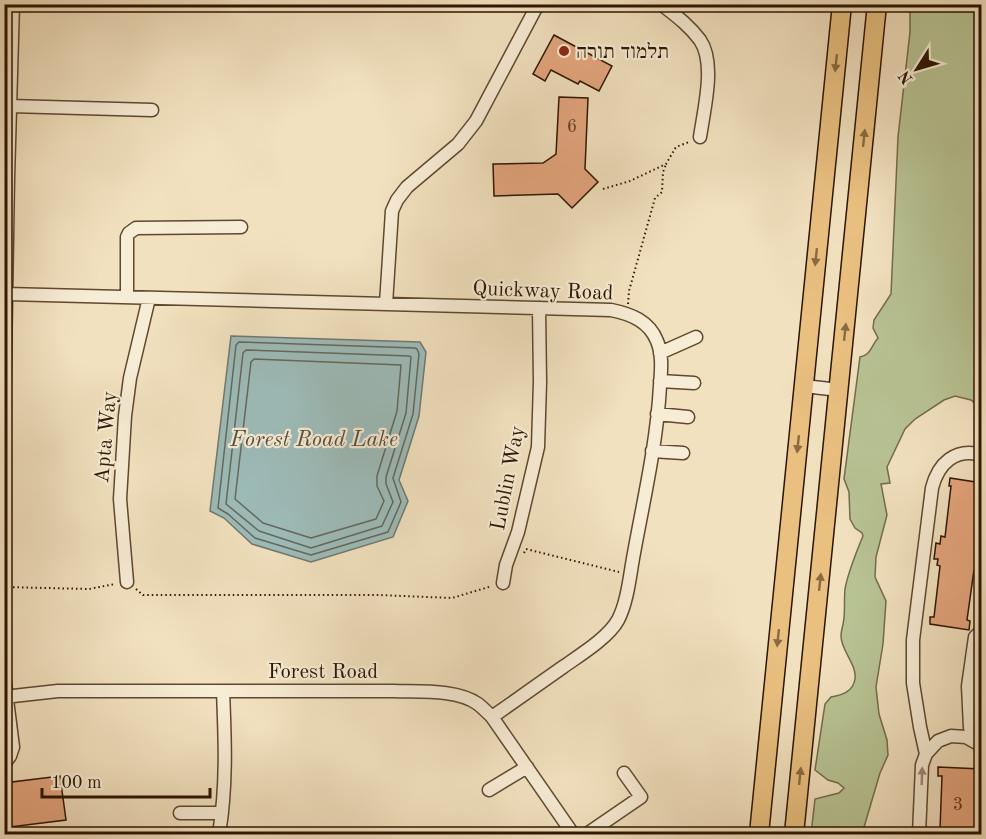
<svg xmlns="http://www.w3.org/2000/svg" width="986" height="839" viewBox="0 0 986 839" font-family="'Old Standard TT','Frank Ruhl Libre',serif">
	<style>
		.green { fill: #b8c394; stroke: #726c4a; stroke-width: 1.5 }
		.water { fill: #9dbcba; stroke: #707970; stroke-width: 1.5 }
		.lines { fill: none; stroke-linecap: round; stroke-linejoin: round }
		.shore { stroke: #64685d; stroke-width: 1.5 }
		.building { fill: #e4a57d; stroke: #2c1500; stroke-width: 1.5 }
		.minor-casing { stroke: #5e4830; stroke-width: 15 }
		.highway-casing { stroke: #2c1500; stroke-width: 21 }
		.path { stroke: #2c1500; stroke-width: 2; stroke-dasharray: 1.5 3; stroke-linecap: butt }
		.minor { stroke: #f7ecd5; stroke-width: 12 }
		.highway { stroke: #e9c080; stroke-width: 18 }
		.oneway { fill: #8a6a40 }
		.oneway2 { fill: #9c8b75 }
		.poi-dot { fill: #8f2418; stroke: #f7ecd5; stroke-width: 2 }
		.labels { text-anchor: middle; stroke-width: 4.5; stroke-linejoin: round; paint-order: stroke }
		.number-label { font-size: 18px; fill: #5a391f }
		.poi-label { font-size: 21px; fill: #2c1500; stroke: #f7ecd5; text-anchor: start }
		.street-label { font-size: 21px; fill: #2c1500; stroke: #f7ecd5 }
		.water-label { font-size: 22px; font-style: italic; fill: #544f41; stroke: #f7ecd5 }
	</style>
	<rect width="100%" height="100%" fill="#f2e1bf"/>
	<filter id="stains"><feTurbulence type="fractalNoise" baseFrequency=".00333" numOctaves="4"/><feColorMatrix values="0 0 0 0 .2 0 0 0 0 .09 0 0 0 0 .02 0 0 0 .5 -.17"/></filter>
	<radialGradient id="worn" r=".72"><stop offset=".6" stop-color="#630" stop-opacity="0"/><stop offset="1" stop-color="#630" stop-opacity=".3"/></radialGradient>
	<!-- green -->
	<path class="green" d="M 910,5 L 981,5 L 981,409 L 971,400 L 955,396 L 944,400 L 915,419 L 905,429 L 887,467 L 890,483 L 881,484 L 887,515 L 876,557 L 875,577 L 886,601 L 883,644 L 876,687 L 879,714 L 887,740 L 888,755 L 880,773 L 862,834 L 811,834 L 815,799 L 839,793 L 844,788 L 838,783 L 828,780 L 815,770 L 825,704 L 831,697 C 842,695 853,692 855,679 C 857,664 841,651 841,636 C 841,630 844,623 844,617 C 845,608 844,599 845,589 C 848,572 856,553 863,536 L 862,533 L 855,528 L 850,519 L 849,492 L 844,479 L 860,357 C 871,355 871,346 878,338 L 873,328 L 874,320 L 891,294 L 898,137 L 910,32 Z"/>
	<!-- water -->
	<path class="water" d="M 231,336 L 420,342 L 426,352 L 419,416 L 399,480 L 408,501 L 393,537 L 311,562 L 252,544 L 224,518 L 210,511 Z"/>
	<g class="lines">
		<!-- shore -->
		<path class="shore" d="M 239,342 L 415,348 L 417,349 L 419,354 L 413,414 L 393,478 L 401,502 L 388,532 L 311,555 L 255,538 L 228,514 L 218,508 L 236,345 Z
			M 246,350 L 409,356 L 411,357 L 406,413 L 386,477 L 386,484 L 393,502 L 382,526 L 311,548 L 259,531 L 226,504 L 243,353 Z
			M 254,359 L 401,365 L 397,411 L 377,476 L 377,486 L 384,501 L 376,519 L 311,538 L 263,523 L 235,499 L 251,362 Z"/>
	</g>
	<!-- building -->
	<path class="building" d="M 554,35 L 612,66 L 599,91 L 580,81 L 578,84 L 551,70 L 545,81 L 533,74 Z
		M 559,97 L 588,98 L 585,169 L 598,182 L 572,208 L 558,194 L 494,196 L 493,164 L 543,163 L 556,154 Z
		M 950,478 L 982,483 L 982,512 L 977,542 L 982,543 L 982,561 L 980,570 L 974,570 L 967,620 L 970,621 L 969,630 L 930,624 L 930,617 L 934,617 L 940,566 L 937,565 L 938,559 L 934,559 L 936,543 L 940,544 L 941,536 L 945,537 L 951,486 L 949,486 Z
		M 938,767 L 981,769 L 980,779 L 976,779 L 975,828 L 982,829 L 982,834 L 932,834 L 932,828 L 940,829 L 942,776 L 938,776 Z
		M 60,776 L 66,820 L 10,827 L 4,783 Z"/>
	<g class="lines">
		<!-- minor casing -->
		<g class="minor-casing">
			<path id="minor" d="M 661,4 C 675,15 689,25 700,40 C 716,63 704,109 700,137
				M 10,106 L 152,110
				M 7,294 L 611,310 C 631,314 649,321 657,341 C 663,355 661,372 660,386 C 657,442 644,498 634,553 C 630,573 628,601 618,620 C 608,638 580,655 563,667 C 539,684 516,700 492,717
				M 127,297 L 127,237 L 129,233 L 136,228 L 241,227
				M 386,304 L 392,211 L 397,200 L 407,187 L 458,144 L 476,121 L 538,4
				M 660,353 L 696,337
				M 660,381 L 694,383
				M 804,386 L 839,390
				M 657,414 L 688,417
				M 4,418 L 8,178 L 13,4
				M 652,451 L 683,453
				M 127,582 L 120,499 L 125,416 L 130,378 L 149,298
				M 503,583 L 506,565 L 518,532 L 538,447 L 540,382 L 539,308
				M 4,676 L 13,747 L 10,756 L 4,764
				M 4,697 L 58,691 L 394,691 C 419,692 457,689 478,704 C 483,708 488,713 492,717 L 573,834
				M 978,743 L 970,728 L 968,686 L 975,637 L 982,630
				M 926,754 L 920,727 L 913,683 L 913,640 L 932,488 C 938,464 955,447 982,455
				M 489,790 L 527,767
				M 180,813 L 222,813
				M 219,834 C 227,785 225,740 223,691
				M 587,834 L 641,797 L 624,773
				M 919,834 L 922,765 L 926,754 L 938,741 L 951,736 L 966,737 L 982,746"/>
		</g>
		<!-- highway casing -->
		<g class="highway-casing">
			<path id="highway" d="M 759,834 L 842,4
				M 794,834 L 877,4"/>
		</g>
		<!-- path -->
		<path class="path" d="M 603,189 L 630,181 L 666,164 L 676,147 L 689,142
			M 628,304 L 629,291 L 655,198 L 662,192 L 663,172 L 666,164
			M 524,553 L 526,549 L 619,572
			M 4,587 L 89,589 L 115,584
			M 136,589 L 143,595 L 379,595 L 452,598 L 492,586"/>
		<!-- minor -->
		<use href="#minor" class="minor"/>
		<!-- highway -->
		<use href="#highway" class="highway"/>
	</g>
	<!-- one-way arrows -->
	<defs><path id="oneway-solid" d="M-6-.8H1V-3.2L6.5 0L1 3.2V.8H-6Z" transform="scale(1.5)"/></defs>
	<g class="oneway">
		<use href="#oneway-solid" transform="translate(836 63) rotate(96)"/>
		<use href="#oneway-solid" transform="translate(864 138) rotate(-84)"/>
		<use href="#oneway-solid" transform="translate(816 257) rotate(96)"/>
		<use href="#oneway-solid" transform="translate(845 332) rotate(-84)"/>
		<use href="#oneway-solid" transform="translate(798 444) rotate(96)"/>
		<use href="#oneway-solid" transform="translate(820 582) rotate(-84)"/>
		<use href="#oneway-solid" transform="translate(778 638) rotate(96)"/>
		<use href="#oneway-solid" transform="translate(800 776) rotate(-84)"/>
	</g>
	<use class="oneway2" href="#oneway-solid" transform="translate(922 776) rotate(-88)"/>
	<!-- markers -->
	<circle class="poi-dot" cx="564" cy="51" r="6"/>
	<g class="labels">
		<!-- number labels -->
		<g class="number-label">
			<text x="572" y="132">6</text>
			<text x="958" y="810">3</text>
		</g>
		<!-- poi labels -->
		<g class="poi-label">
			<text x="576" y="58">תלמוד תורה</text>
		</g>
		<!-- street labels -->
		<g class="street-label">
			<text transform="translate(543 290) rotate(2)" y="7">Quickway Road</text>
			<text transform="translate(105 437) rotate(-85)" y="7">Apta Way</text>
			<text transform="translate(507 478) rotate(-79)" y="7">Lublin Way</text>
			<text x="323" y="678">Forest Road</text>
		</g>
		<!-- water labels -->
		<g class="water-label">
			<text x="314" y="446">Forest Road Lake</text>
		</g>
	</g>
	<!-- margin -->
	<rect width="986" height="839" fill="none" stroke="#f2e1bf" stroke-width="24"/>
	<rect x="6" y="6" width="974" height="827" fill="none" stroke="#2c1500" stroke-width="3"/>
	<rect x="12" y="12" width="962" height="815" fill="none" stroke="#2c1500" stroke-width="1.5"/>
	<!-- north arrow -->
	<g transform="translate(917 69) rotate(233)" stroke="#f7ecd5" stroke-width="4.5" paint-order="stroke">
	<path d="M0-4.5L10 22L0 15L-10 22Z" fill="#2c1500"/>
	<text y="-9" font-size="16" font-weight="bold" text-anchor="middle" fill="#2c1500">N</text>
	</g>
	<!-- scale -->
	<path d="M42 788v9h168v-9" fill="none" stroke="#2c1500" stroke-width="3"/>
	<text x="51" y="788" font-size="18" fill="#2c1500" stroke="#f7ecd5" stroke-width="4.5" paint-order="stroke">100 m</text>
	<rect width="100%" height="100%" filter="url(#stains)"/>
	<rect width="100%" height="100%" fill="url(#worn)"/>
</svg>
